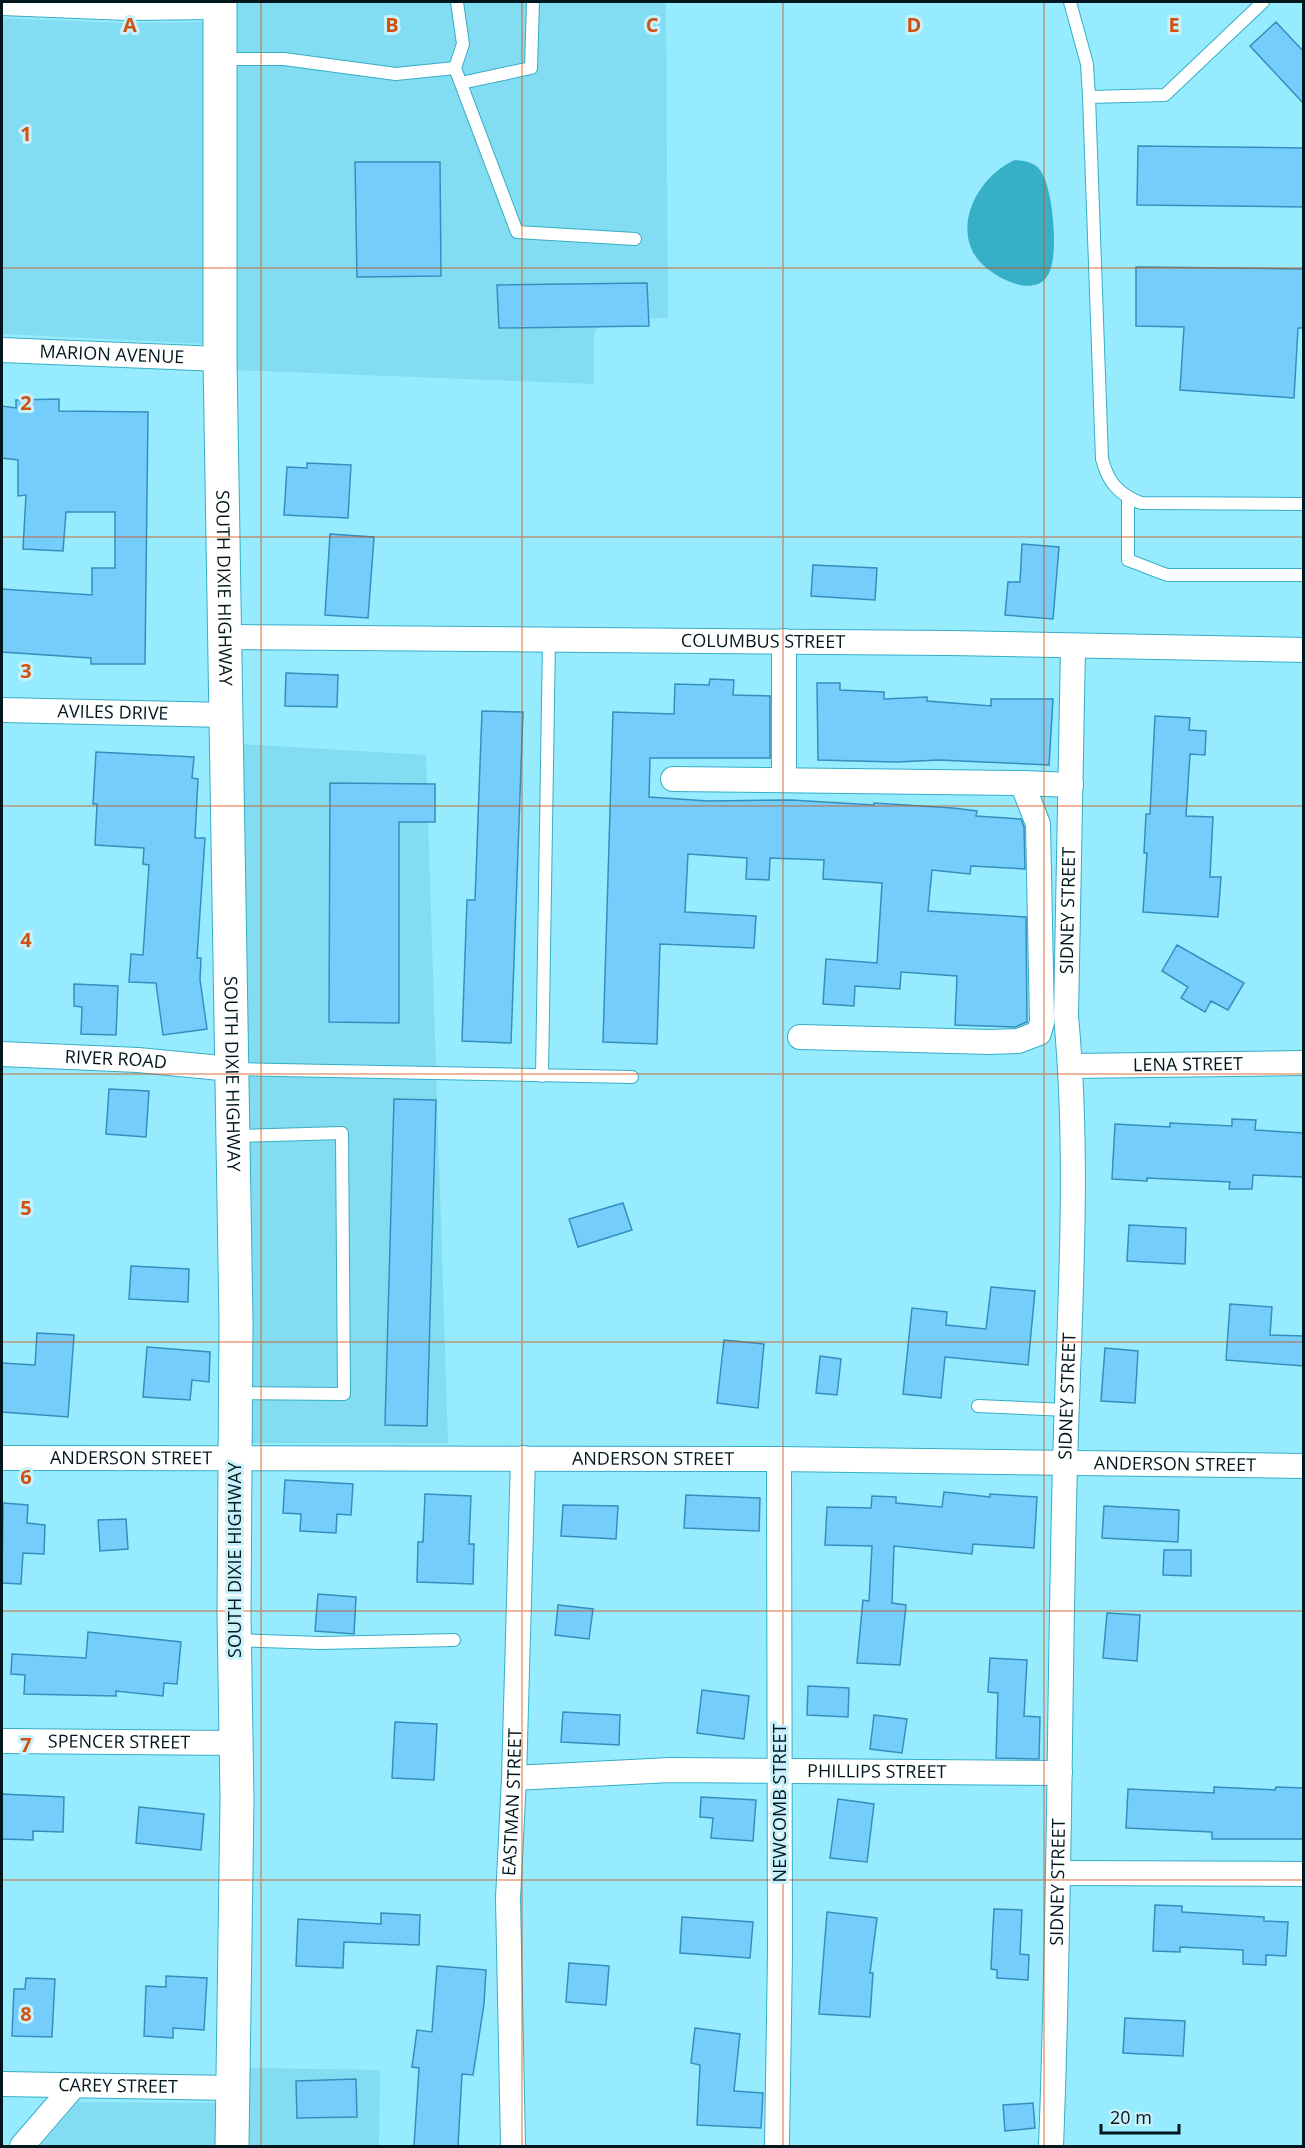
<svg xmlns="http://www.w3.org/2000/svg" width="1305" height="2148" viewBox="0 0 1305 2148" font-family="'Open Sans',sans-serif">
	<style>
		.built { fill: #82ddf2 }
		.water { fill: #37afc7 }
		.building { fill: #75cdfc; stroke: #358fbc; stroke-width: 1.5 }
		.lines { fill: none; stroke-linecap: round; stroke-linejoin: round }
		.service-casing { stroke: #36aec6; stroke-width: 14 }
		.minor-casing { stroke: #36aec6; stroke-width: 26 }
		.secondary-casing { stroke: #36aec6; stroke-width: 35 }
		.service { stroke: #fff; stroke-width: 12 }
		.minor { stroke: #fff; stroke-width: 24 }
		.secondary { stroke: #fff; stroke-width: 33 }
		.grid { fill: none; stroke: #d1520e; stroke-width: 1.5; stroke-opacity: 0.55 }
		.labels { text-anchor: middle; stroke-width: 6; stroke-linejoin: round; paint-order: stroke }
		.street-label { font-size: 18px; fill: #01171d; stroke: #c9f1fb }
		.grid-label { font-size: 20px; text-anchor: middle; font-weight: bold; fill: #d1520e; stroke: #c9f1fb; stroke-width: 6; stroke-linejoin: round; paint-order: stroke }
	</style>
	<rect width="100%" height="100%" fill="#96ebff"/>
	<!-- built -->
	<path class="built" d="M 234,2 L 666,2 L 668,318 L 605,319 L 594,332 L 594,384 L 233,370 Z
		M 2,18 L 127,23 L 207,22 L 207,344 L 2,334 Z
		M 240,744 L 426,755 L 448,1443 L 248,1443 Z
		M 246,2068 L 380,2070 L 379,2146 L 246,2146 Z
		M 78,2102 L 220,2103 L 219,2146 L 40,2146 Z"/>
	<!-- water -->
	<path class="water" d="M 1015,160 C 1024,161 1034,162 1040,170 C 1053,186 1059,254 1049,273 C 1036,300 996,278 982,264 C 949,231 977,176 1015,160 Z"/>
	<!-- building -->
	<path class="building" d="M 1276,22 L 1304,52 L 1304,104 L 1250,46 Z
		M 1138,146 L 1304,148 L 1304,207 L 1137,205 Z
		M 355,162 L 440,162 L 441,276 L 357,277 Z
		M 1136,267 L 1304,269 L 1304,328 L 1298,328 L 1294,398 L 1180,390 L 1184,327 L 1136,326 Z
		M 647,283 L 649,326 L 499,328 L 497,285 Z
		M 59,399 L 59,411 L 148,412 L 145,664 L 91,664 L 91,658 L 2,652 L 2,589 L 92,595 L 92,568 L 115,568 L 115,512 L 66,512 L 63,551 L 23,549 L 26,495 L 18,496 L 18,460 L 2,458 L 2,406 L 16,408 L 16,400 Z
		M 307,463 L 351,465 L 348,518 L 284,515 L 287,467 L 307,468 Z
		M 330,534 L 374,537 L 368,618 L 325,615 Z
		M 1022,544 L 1059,547 L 1053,619 L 1005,615 L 1008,582 L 1020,582 Z
		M 813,565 L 877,568 L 875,600 L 811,596 Z
		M 286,673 L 338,675 L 337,707 L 285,706 Z
		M 710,679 L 734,680 L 733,695 L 770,696 L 770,758 L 650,758 L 649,797 L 708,801 L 791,800 L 874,805 L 874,803 L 953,808 L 977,811 L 976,816 L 1021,819 L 1024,827 L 1025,869 L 971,866 L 970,874 L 932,870 L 928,911 L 1026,917 L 1027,1022 L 1015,1027 L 955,1025 L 957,976 L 901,972 L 900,989 L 855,986 L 854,1006 L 823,1004 L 826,959 L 877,963 L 882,883 L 823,879 L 824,860 L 770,858 L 769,880 L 746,879 L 747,858 L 688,854 L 685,912 L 756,916 L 754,948 L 660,944 L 657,1044 L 603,1042 L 613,712 L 674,714 L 675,684 L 709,685 Z
		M 817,683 L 840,683 L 840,690 L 884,692 L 884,699 L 927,697 L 927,701 L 991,706 L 991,699 L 1053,699 L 1049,765 L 939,760 L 896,762 L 818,760 Z
		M 482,711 L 523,712 L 511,1043 L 462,1041 L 467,900 L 475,900 Z
		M 1155,716 L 1190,718 L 1189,730 L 1206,731 L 1205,755 L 1190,754 L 1186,816 L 1213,817 L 1210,877 L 1221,877 L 1218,917 L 1143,912 L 1147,853 L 1144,853 L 1146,814 L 1150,814 Z
		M 96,752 L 194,757 L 192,778 L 198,779 L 195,838 L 205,838 L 197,958 L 201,958 L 200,980 L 207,1029 L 163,1035 L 156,983 L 129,982 L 131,954 L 143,955 L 149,865 L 143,864 L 144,848 L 95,845 L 97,804 L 93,804 Z
		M 330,783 L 435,784 L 435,822 L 399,822 L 399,1023 L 329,1022 Z
		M 1177,945 L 1244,983 L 1228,1010 L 1211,1001 L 1205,1012 L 1181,998 L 1188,987 L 1162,971 Z
		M 74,984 L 118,986 L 116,1035 L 81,1034 L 82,1007 L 74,1006 Z
		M 109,1089 L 149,1091 L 146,1137 L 106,1134 Z
		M 394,1099 L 436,1100 L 427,1426 L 385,1425 Z
		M 1232,1119 L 1256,1120 L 1255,1130 L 1304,1133 L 1304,1177 L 1253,1175 L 1252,1189 L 1229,1189 L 1230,1182 L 1147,1178 L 1147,1181 L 1112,1179 L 1115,1124 L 1170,1127 L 1170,1123 L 1232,1126 Z
		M 623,1203 L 632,1230 L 578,1247 L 569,1219 Z
		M 1129,1225 L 1186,1228 L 1185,1264 L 1127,1261 Z
		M 131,1266 L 189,1269 L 188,1302 L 129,1299 Z
		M 991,1287 L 1035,1291 L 1028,1365 L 945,1357 L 941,1398 L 903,1394 L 912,1308 L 947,1312 L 946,1325 L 986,1329 Z
		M 1230,1304 L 1272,1307 L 1270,1335 L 1304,1336 L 1304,1366 L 1226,1360 Z
		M 37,1333 L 74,1335 L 68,1417 L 2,1412 L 2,1363 L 35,1365 Z
		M 724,1340 L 764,1344 L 758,1408 L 717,1403 Z
		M 147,1347 L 210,1352 L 209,1382 L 192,1380 L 190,1400 L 143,1397 Z
		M 1105,1348 L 1138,1351 L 1135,1403 L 1101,1401 Z
		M 820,1356 L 841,1359 L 837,1395 L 816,1393 Z
		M 285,1480 L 353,1484 L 351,1515 L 337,1514 L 336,1533 L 300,1531 L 301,1514 L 283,1513 Z
		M 944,1492 L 990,1497 L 990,1494 L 1037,1497 L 1034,1548 L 973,1544 L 972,1554 L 894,1546 L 892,1603 L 906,1605 L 900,1665 L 857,1663 L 863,1600 L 869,1601 L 872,1546 L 825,1545 L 827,1507 L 871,1508 L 872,1496 L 896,1497 L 896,1503 L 942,1507 Z
		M 425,1494 L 471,1496 L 469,1544 L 474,1544 L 473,1584 L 417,1582 L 418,1542 L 423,1542 Z
		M 686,1495 L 760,1498 L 759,1531 L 684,1528 Z
		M 3,1503 L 28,1505 L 27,1523 L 45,1525 L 44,1554 L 23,1553 L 21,1584 L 2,1583 Z
		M 563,1505 L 618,1506 L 616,1539 L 561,1536 Z
		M 1104,1506 L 1179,1510 L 1178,1542 L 1102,1538 Z
		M 126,1519 L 128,1549 L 100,1551 L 98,1520 Z
		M 1164,1550 L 1191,1550 L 1191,1576 L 1163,1575 Z
		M 318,1594 L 356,1597 L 354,1634 L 315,1631 Z
		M 558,1605 L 593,1609 L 589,1639 L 555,1635 Z
		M 1107,1613 L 1140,1615 L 1137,1661 L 1103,1658 Z
		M 88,1632 L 181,1642 L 177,1684 L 164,1683 L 163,1696 L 116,1691 L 116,1696 L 24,1694 L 25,1675 L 11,1674 L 12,1654 L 86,1658 Z
		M 990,1658 L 1027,1660 L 1024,1716 L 1040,1717 L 1039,1759 L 996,1758 L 998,1693 L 988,1692 Z
		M 808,1686 L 849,1688 L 848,1717 L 807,1715 Z
		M 702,1690 L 749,1696 L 744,1739 L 697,1733 Z
		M 563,1712 L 620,1715 L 619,1745 L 561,1742 Z
		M 874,1715 L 907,1719 L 902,1753 L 870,1749 Z
		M 395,1722 L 437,1724 L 434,1780 L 392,1778 Z
		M 1214,1787 L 1275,1790 L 1276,1787 L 1304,1788 L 1304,1839 L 1212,1839 L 1212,1832 L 1126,1828 L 1128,1789 L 1214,1793 Z
		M 2,1794 L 64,1797 L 63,1832 L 33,1831 L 33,1840 L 2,1839 Z
		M 701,1797 L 756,1800 L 753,1841 L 711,1838 L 713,1818 L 700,1817 Z
		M 838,1799 L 874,1804 L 867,1862 L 830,1858 Z
		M 139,1807 L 204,1814 L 201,1850 L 136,1843 Z
		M 1155,1905 L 1182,1906 L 1182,1912 L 1264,1917 L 1264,1921 L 1288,1922 L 1286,1956 L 1266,1955 L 1266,1965 L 1243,1964 L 1243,1950 L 1180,1947 L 1180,1952 L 1153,1951 Z
		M 994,1909 L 1022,1910 L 1020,1954 L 1029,1955 L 1028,1980 L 997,1978 L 997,1970 L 991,1969 Z
		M 827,1912 L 877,1918 L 870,1973 L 873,1973 L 870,2017 L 819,2014 Z
		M 381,1913 L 420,1915 L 419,1945 L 344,1942 L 343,1968 L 296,1966 L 298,1919 L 381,1924 Z
		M 682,1917 L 753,1922 L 750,1958 L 680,1953 Z
		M 569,1963 L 609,1966 L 606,2005 L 566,2002 Z
		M 437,1966 L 486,1970 L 484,2004 L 473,2075 L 462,2074 L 458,2146 L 414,2146 L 419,2068 L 412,2067 L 417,2030 L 432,2032 Z
		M 166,1976 L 207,1978 L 204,2030 L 173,2028 L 173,2038 L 144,2036 L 146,1986 L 166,1987 Z
		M 26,1978 L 55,1979 L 52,2037 L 12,2036 L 14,1989 L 25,1989 Z
		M 1125,2018 L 1185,2021 L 1183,2056 L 1123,2053 Z
		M 695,2028 L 740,2034 L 734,2091 L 763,2093 L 761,2128 L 697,2125 L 700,2065 L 691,2063 Z
		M 356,2079 L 357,2117 L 297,2118 L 296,2081 Z
		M 1033,2103 L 1035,2128 L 1005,2131 L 1003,2105 Z"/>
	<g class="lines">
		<!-- service casing -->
		<g class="service-casing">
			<path id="service" d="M 1070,2 L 1087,64 L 1089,97 L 1102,459 C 1108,482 1118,494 1141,503 L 1304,504
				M 221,59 L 284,59 L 396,74 L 455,68 L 463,44 L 457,2
				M 455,68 L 517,232 L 635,239
				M 461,83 L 531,68 L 533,2
				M 1089,97 L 1165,95 L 1263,2
				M 1128,498 L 1128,560 L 1167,575 L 1304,575
				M 234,1069 L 632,1077
				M 542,1076 L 549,639
				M 234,1136 L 342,1133 L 344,1394 L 236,1393
				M 978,1406 L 1067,1410
				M 236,1640 L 321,1643 L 454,1640"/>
		</g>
		<!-- minor casing -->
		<g class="minor-casing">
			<g id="minor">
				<path d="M 2,3 L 127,8 L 220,7"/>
				<path id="s1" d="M 2,350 L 220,359"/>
				<path id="s2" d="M 225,637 L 950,643 L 1304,650"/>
				<path id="s3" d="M 2,710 L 226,715"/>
				<path d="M 673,779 L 1022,783 L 1038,824 L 1042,1022 L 1039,1033 L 1018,1041 L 989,1042 L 800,1037"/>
				<path d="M 784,780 L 784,641"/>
				<path d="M 1022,783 L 1071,785"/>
				<path id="s4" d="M 2,1054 L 138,1060 L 231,1069"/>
				<path id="s5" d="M 1071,1066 L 1304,1063"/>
				<path id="s6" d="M 2,1458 L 779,1459 L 1304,1466"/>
				<path id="s7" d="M 2,1741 L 237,1743"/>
				<path id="s8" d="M 514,1778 L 670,1770 L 1060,1773"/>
				<path d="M 1058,1873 L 1304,1874"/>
				<path id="s9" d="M 2,2084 L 233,2088"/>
				<path d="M 22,2146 L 73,2087"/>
				<path id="s10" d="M 513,2146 L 508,1898 L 514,1778 L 523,1458"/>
				<path d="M 777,2146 L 780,1953 L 779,1459"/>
				<path id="s11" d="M 1051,2146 C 1060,1919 1059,1692 1065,1465 C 1069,1316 1080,1165 1066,1016 L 1073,647"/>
			</g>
		</g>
		<!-- secondary casing -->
		<g class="secondary-casing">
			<g id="secondary">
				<path id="s12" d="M 220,2 L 220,359 L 236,1322 L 234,1615 L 237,1799 L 232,2146"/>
			</g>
		</g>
		<!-- service -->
		<use href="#service" class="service"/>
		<!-- minor -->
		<use href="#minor" class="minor"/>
		<!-- secondary -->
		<use href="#secondary" class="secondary"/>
	</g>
	<!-- grid -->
	<path class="grid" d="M 261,2 L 261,2146M 522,2 L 522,2146M 783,2 L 783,2146M 1044,2 L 1044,2146M 2,268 L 1304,268M 2,537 L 1304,537M 2,806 L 1304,806M 2,1074 L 1304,1074M 2,1342 L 1304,1342M 2,1611 L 1304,1611M 2,1880 L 1304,1880"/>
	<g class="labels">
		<!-- street labels -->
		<g class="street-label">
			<text dy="6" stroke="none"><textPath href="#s1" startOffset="110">MARION AVENUE</textPath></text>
			<text dy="6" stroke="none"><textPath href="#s12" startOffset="586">SOUTH DIXIE HIGHWAY</textPath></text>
			<text dy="6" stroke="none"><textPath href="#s2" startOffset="538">COLUMBUS STREET</textPath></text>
			<text dy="6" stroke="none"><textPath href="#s3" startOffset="111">AVILES DRIVE</textPath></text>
			<text dy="6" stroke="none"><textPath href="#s11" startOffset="1236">SIDNEY STREET</textPath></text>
			<text dy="6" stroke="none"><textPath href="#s4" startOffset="114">RIVER ROAD</textPath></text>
			<text dy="6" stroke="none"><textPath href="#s5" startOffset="117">LENA STREET</textPath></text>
			<text dy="6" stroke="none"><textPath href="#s12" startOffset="1072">SOUTH DIXIE HIGHWAY</textPath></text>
			<text dy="6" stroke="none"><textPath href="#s11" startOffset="750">SIDNEY STREET</textPath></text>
			<text dy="6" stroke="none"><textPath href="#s6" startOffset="129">ANDERSON STREET</textPath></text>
			<text dy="6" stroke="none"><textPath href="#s6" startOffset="651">ANDERSON STREET</textPath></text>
			<text dy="6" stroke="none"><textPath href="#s6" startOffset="1173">ANDERSON STREET</textPath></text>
			<text transform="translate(235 1560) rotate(-90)" y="6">SOUTH DIXIE HIGHWAY</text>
			<text dy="6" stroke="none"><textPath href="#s7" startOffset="117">SPENCER STREET</textPath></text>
			<text dy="6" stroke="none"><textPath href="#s8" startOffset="363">PHILLIPS STREET</textPath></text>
			<text dy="6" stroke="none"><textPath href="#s10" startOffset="344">EASTMAN STREET</textPath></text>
			<text transform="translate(780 1803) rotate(-90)" y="6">NEWCOMB STREET</text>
			<text dy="6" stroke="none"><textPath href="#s11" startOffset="264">SIDNEY STREET</textPath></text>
			<text dy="6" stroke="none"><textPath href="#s9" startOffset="116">CAREY STREET</textPath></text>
		</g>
	</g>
	<g class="grid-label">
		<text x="130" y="32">A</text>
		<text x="392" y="32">B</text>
		<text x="652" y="32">C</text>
		<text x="914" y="32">D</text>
		<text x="1174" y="32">E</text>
		<text x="26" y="141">1</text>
		<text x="26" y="410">2</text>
		<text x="26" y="678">3</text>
		<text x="26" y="947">4</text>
		<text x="26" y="1215">5</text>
		<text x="26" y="1484">6</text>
		<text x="26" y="1752">7</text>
		<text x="26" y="2021">8</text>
	</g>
	<!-- border -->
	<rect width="1305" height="2148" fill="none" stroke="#01171d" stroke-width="6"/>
	<!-- scale -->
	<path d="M1101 2124v9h78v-9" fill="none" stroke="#01171d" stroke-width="3"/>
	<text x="1110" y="2124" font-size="18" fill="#01171d" stroke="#c9f1fb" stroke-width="4.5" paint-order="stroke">20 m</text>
</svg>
